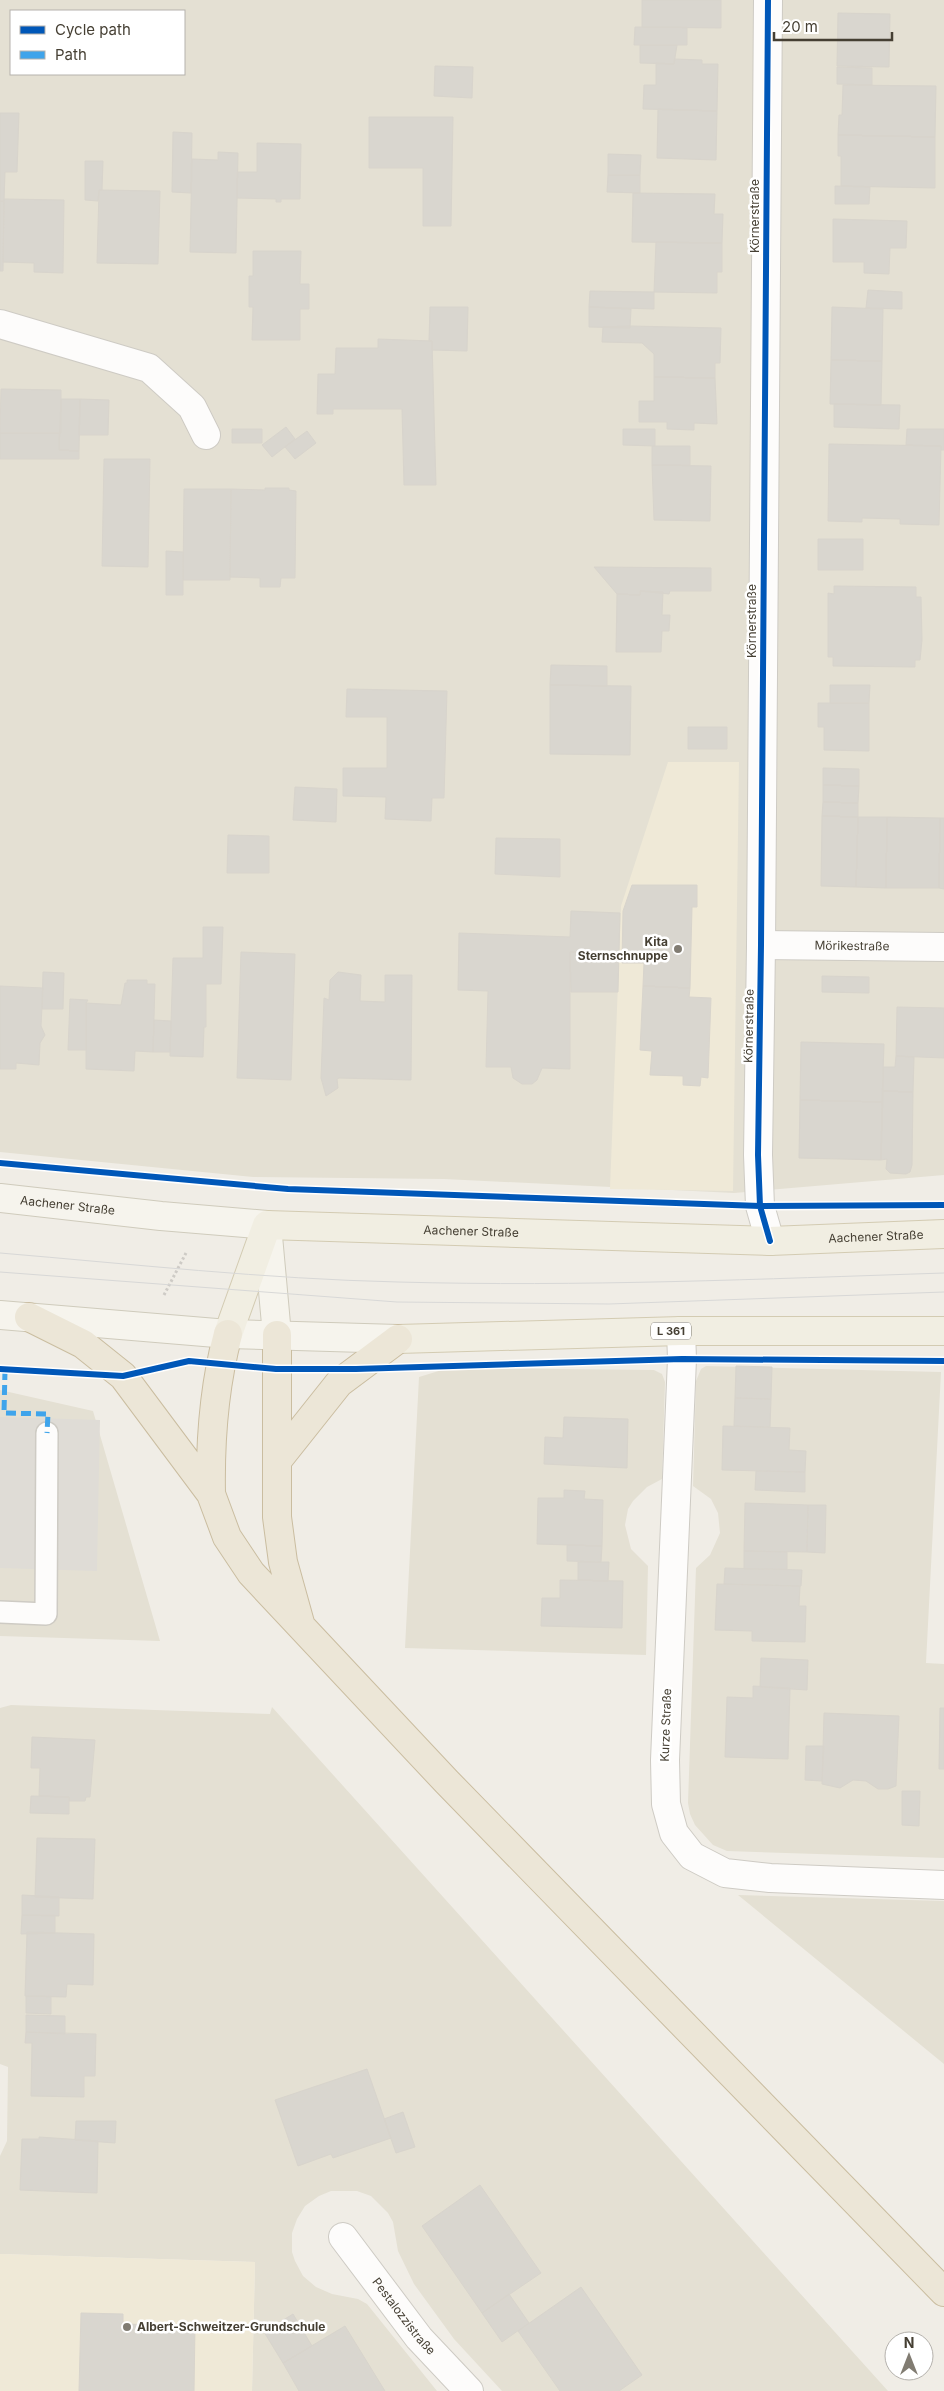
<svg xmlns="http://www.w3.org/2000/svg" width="944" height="2391" viewBox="0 0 944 2391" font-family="Inter,sans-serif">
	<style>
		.residential { fill: #e4e0d3; fill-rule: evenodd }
		.education { fill: #efe9d7 }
		.parking { fill: #dfdcd6 }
		.building { fill: #d9d6cf; stroke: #d8d4cc }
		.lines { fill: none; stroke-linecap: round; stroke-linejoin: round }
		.lane-casing { stroke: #cecbc4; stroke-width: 24 }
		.street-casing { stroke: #cecbc4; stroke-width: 30 }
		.secondary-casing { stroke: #cfcbbc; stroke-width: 30 }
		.primary-casing { stroke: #d3cbb2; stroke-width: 30 }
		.highway-casing { stroke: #cabda0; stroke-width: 30 }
		.path { stroke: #cecbc6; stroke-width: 3; stroke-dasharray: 2.5 2.5; stroke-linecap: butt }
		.lane { stroke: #fdfcfb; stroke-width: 21 }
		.street { stroke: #fdfcfb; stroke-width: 28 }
		.secondary { stroke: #f6f4ed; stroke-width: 28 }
		.primary { stroke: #f1eee2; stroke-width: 28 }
		.highway { stroke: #ece6d7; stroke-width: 28 }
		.tram { stroke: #d8d8d7; stroke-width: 1 }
		.quiet { stroke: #3fa4eb; stroke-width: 5; stroke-dasharray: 10 5; stroke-linecap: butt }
		.cycleway-casing { stroke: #fff; stroke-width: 9 }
		.cycleway { stroke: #0057b8; stroke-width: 6 }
		.poi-dot { fill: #817c72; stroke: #fff; stroke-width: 2 }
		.labels { text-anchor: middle; stroke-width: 5; stroke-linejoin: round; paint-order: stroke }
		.shield { fill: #fff; stroke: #7d7970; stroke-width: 1 }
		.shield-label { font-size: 11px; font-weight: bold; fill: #453f33 }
		.street-label { font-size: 12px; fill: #453f33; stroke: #fff }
		.poi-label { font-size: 12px; font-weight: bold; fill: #453f33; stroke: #fff; text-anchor: end }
	</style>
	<rect width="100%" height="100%" fill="#f0ede6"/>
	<!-- residential -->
	<path class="residential" d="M 0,0 L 944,0 L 944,1175 L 734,1193 L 444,1179 L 253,1177 L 0,1152 ZM 11,11 L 184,11 L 184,74 L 11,74 Z
		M 706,1366 L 941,1372 L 926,1663 L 944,1664 L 944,1858 L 727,1851 L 713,1845 L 695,1825 L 690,1814 L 688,1803 L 696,1568 L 710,1555 L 720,1533 L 718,1513 L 711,1499 L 693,1486 L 696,1381 L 701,1369 Z
		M 459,1368 L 654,1370 L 662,1374 L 665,1382 L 662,1479 L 647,1487 L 633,1501 L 628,1509 L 625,1525 L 631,1549 L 648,1566 L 646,1655 L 405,1648 L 419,1377 L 442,1370 Z
		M 0,1390 L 93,1411 L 160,1641 L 0,1636 Z
		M 11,1705 L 270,1714 L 272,1707 L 888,2391 L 502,2391 L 454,2339 L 414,2284 L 398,2251 L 393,2222 L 388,2213 L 371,2196 L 357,2191 L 331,2191 L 319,2196 L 305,2206 L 297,2219 L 292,2233 L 292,2252 L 295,2261 L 303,2276 L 316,2287 L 332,2294 L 358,2299 L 367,2304 L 437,2391 L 252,2391 L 255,2262 L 0,2254 L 0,2156 L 7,2141 L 8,2067 L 0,2064 L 0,1708 Z
		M 738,1895 L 944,1901 L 944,2064 Z"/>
	<!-- education -->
	<path class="education" d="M 668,762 L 739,762 L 733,1191 L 610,1189 L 621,906 Z
		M 0,2254 L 255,2262 L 252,2391 L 0,2391 Z"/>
	<!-- parking -->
	<path class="parking" d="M 0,1417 L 100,1420 L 97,1571 L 0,1568 Z"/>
	<!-- building -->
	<path class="building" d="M 642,0 L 721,0 L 721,28 L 642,27 Z
		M 838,13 L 890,14 L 889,67 L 837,66 Z
		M 635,27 L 687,27 L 687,45 L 634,45 Z
		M 640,45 L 677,45 L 674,64 L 640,63 Z
		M 674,59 L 702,60 L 702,64 L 718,64 L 717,111 L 643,109 L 644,85 L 656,85 L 656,63 L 674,64 Z
		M 435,66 L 473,67 L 472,98 L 434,96 Z
		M 837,67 L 872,68 L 872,85 L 837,84 Z
		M 843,85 L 936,86 L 935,137 L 838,135 L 839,115 L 842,115 Z
		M 658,109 L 717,111 L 716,160 L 657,158 Z
		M 0,113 L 19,113 L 17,172 L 5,172 L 4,201 L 0,201 Z
		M 369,117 L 453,117 L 451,226 L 423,226 L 423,168 L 369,168 Z
		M 173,132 L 192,133 L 191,193 L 172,192 Z
		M 838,135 L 935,137 L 935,188 L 841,186 L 841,156 L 838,156 Z
		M 257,143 L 301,144 L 300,199 L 281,199 L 281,202 L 276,202 L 276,199 L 237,198 L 237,172 L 257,172 Z
		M 218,152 L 238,153 L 236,253 L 190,252 L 192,159 L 218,160 Z
		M 608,154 L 641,155 L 640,175 L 608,175 Z
		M 85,161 L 103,161 L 102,190 L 99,190 L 98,201 L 85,200 Z
		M 608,175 L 640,175 L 640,193 L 607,192 Z
		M 835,186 L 870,187 L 869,204 L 835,204 Z
		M 99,190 L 160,191 L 158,264 L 97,263 Z
		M 633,193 L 715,194 L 714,214 L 723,214 L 722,243 L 632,242 Z
		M 4,199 L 64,200 L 63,273 L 34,272 L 34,263 L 3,262 Z
		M 0,201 L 4,201 L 3,271 L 0,271 Z
		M 833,219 L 907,221 L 906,248 L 890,248 L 889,274 L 864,273 L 864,262 L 833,262 Z
		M 656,242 L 722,243 L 722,272 L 717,272 L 717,293 L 654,292 Z
		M 253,251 L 301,251 L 300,284 L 309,284 L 309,309 L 300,309 L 300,340 L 252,340 L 253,307 L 249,307 L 249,276 L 253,276 Z
		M 868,290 L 902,292 L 902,309 L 866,308 Z
		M 590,291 L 654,292 L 654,309 L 589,307 Z
		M 430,307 L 468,307 L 467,351 L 432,350 L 432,341 L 429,341 Z
		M 589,307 L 631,309 L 630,328 L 589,327 Z
		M 832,307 L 883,309 L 882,361 L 831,360 Z
		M 630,326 L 721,328 L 720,363 L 715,363 L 715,378 L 654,377 L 654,354 L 642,343 L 602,342 L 603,327 Z
		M 378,339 L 432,341 L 436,485 L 404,485 L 402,409 L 333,409 L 333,414 L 317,414 L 318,374 L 335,374 L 336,348 L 378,348 Z
		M 831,360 L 882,361 L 881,405 L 830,404 Z
		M 654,377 L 715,378 L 717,424 L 694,423 L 694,430 L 667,429 L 667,422 L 639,422 L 639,401 L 654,401 Z
		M 1,389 L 61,390 L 61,433 L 0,433 Z
		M 61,399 L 80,399 L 79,451 L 59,450 Z
		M 80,399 L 109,400 L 108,435 L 79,435 Z
		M 834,404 L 900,405 L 899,429 L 834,427 Z
		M 286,427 L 295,439 L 272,457 L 262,445 Z
		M 232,429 L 262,429 L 262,443 L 232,443 Z
		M 623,429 L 655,429 L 655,446 L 623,445 Z
		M 907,429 L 944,429 L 944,450 L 941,450 L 941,446 L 906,445 Z
		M 307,431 L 316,443 L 295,459 L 285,447 Z
		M 0,433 L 59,433 L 59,450 L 79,451 L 79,459 L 0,459 Z
		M 829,444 L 941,446 L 939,525 L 900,524 L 900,519 L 862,518 L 862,522 L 828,521 Z
		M 652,446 L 690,446 L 690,465 L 652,465 Z
		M 104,459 L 150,459 L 148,567 L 102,566 Z
		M 652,465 L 711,466 L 710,521 L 654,520 Z
		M 265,488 L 289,488 L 289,490 L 296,491 L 295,578 L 281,578 L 280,587 L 260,587 L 260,578 L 230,577 L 231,489 L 265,490 Z
		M 184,489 L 231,489 L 230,580 L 183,580 Z
		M 818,539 L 863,539 L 863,570 L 818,570 Z
		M 166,551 L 183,552 L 183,595 L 166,595 Z
		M 594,567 L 711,568 L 711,591 L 670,591 L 669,594 L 640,591 L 640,595 L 617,594 Z
		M 834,586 L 916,587 L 916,597 L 921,597 L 922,640 L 920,660 L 915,660 L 915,667 L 833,666 L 833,657 L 828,657 L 828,593 L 834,594 Z
		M 640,591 L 663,592 L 662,615 L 670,615 L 669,631 L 662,631 L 661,652 L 616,652 L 617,594 L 640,595 Z
		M 551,665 L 607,666 L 607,686 L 550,685 Z
		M 550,685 L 631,686 L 630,755 L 550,754 Z
		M 830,685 L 870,685 L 869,703 L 830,703 Z
		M 347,689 L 447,691 L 444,798 L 432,798 L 431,821 L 385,819 L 386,797 L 343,796 L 343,768 L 387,768 L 387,717 L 346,717 Z
		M 818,703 L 869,703 L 869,751 L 824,750 L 824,727 L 818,727 Z
		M 688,727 L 727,727 L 727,749 L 688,749 Z
		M 823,768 L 859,769 L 859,786 L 823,785 Z
		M 823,785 L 859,786 L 858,803 L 823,802 Z
		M 295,787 L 337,789 L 336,822 L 293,820 Z
		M 823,802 L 858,803 L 858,817 L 822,816 Z
		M 822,816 L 858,817 L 856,887 L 821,886 Z
		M 858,817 L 887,817 L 886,888 L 856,887 Z
		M 887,817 L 940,818 L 939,888 L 886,888 Z
		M 940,818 L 944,818 L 944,889 L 939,888 Z
		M 228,835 L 269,836 L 269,873 L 227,873 Z
		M 496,838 L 560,839 L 560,877 L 495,874 Z
		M 632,885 L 697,885 L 697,907 L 692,907 L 690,988 L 643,986 L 644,963 L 622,963 L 623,911 Z
		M 571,911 L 620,913 L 619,953 L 570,952 L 570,1069 L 542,1068 L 537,1080 L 532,1084 L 522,1084 L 513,1078 L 511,1067 L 486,1067 L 488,991 L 458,990 L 459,933 L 570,937 Z
		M 203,927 L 223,927 L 221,984 L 206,984 L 206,1027 L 204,1027 L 203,1057 L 170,1056 L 173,958 L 203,958 Z
		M 241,952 L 295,954 L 291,1080 L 237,1078 Z
		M 570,952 L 619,953 L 618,992 L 571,992 Z
		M 43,972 L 64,973 L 63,1009 L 42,1009 Z
		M 338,972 L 361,975 L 360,1001 L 385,1002 L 385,975 L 412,975 L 411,1080 L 339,1078 L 337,1079 L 338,1088 L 326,1096 L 321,1078 L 324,998 L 329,1000 L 330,980 Z
		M 822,976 L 869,977 L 869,993 L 822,992 Z
		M 127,980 L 147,980 L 147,984 L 155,984 L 153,1052 L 135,1051 L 134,1071 L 86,1069 L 86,1003 L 121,1005 L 125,983 L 127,983 Z
		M 0,986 L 43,988 L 41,1026 L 45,1035 L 40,1043 L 39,1065 L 16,1063 L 16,1069 L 0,1069 Z
		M 643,986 L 690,988 L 689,997 L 711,998 L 708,1078 L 701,1077 L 700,1086 L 683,1085 L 683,1076 L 650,1075 L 652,1051 L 640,1050 Z
		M 70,999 L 88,1000 L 86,1003 L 86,1050 L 68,1050 Z
		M 897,1007 L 944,1008 L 944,1058 L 896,1056 Z
		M 154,1020 L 171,1021 L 170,1052 L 153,1052 Z
		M 801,1042 L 884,1044 L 882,1102 L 800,1100 Z
		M 896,1056 L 914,1057 L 913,1092 L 883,1091 L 883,1067 L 895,1067 Z
		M 883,1091 L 913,1092 L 912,1165 L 910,1172 L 906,1174 L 890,1173 L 886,1169 L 887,1159 L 881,1160 Z
		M 800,1100 L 882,1102 L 881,1160 L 799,1158 Z
		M 736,1366 L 772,1367 L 771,1399 L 735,1398 Z
		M 735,1398 L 771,1399 L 770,1427 L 734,1426 Z
		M 564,1417 L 628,1419 L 627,1468 L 544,1464 L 545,1437 L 563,1438 Z
		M 723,1426 L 790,1428 L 789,1450 L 806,1451 L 805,1472 L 722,1470 Z
		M 756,1471 L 805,1472 L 805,1492 L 755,1490 Z
		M 564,1490 L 585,1491 L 584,1499 L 603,1500 L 602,1546 L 537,1544 L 538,1498 L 564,1498 Z
		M 745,1503 L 808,1505 L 807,1552 L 744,1551 Z
		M 808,1505 L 826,1505 L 825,1553 L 807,1552 Z
		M 567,1545 L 602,1546 L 601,1562 L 567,1561 Z
		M 744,1551 L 787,1552 L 787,1569 L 744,1569 Z
		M 578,1562 L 609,1562 L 608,1581 L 578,1580 Z
		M 725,1568 L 802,1570 L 801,1586 L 724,1584 Z
		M 560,1580 L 623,1581 L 622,1628 L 541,1626 L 542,1598 L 560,1598 Z
		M 717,1584 L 800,1586 L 799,1606 L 806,1606 L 805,1642 L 752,1641 L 752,1631 L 715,1630 Z
		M 761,1658 L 808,1660 L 807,1690 L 760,1687 Z
		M 753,1686 L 790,1688 L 788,1759 L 725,1757 L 727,1697 L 753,1698 Z
		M 940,1708 L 944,1708 L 944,1769 L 939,1769 Z
		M 824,1713 L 899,1716 L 896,1786 L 888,1789 L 878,1789 L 866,1781 L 853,1780 L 840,1788 L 822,1784 Z
		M 32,1737 L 95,1740 L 90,1797 L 86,1797 L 85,1801 L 69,1801 L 69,1797 L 39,1796 L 40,1768 L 31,1768 Z
		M 806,1746 L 824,1746 L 822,1781 L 805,1780 Z
		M 902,1791 L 920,1791 L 919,1826 L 902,1825 Z
		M 31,1796 L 69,1797 L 69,1814 L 30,1813 Z
		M 37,1838 L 95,1839 L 93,1899 L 35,1897 Z
		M 22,1895 L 59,1897 L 59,1916 L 22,1915 Z
		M 22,1915 L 55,1915 L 55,1933 L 21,1934 Z
		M 27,1932 L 94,1934 L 93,1985 L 67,1984 L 66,1997 L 25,1996 Z
		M 26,1996 L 51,1996 L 51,2014 L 26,2013 Z
		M 26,2015 L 65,2016 L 65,2034 L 26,2032 Z
		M 26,2032 L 96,2034 L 95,2076 L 84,2076 L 84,2097 L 31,2096 L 32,2043 L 25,2043 Z
		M 367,2069 L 391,2138 L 333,2158 L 331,2154 L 298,2166 L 275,2100 Z
		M 403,2112 L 415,2147 L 396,2153 L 384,2119 Z
		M 76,2121 L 116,2121 L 115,2143 L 75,2140 Z
		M 39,2137 L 98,2141 L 97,2193 L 20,2190 L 22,2139 L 39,2139 Z
		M 480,2185 L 541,2273 L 482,2313 L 422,2226 Z
		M 581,2287 L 642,2375 L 619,2391 L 560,2391 L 518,2331 Z
		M 509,2294 L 529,2323 L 502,2342 L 482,2313 Z
		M 81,2313 L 123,2314 L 123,2324 L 195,2326 L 194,2391 L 79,2391 Z
		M 293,2314 L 312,2346 L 283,2363 L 264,2332 Z
		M 345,2326 L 385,2391 L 299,2391 L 283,2363 Z"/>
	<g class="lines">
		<!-- lane casing -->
		<g class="lane-casing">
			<path id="lane" d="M 0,1612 L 46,1614 L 47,1433"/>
		</g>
		<!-- street casing -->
		<g class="street-casing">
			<g id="street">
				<path d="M 768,0 L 761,945 L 758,1155 L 760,1206 L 770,1241"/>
				<path d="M 0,324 L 149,368 L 192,407 L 206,435"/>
				<path id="s1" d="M 761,945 L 944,947"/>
				<path d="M 681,1331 L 682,1359 L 665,1760 L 666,1804 L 674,1833 L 692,1856 L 725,1873 L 770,1878 L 944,1885"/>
				<path id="s2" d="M 343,2237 L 419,2338 L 469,2391"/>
			</g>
		</g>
		<!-- secondary casing -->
		<g class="secondary-casing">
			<g id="secondary">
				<path id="s3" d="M 0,1198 L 161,1216 L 267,1225 L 277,1335"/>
				<path d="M 0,1315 L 228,1334 L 398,1339"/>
			</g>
		</g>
		<!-- primary casing -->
		<g class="primary-casing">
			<g id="primary">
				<path id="s4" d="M 228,1334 L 267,1225 L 770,1241 L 944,1234"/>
				<path d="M 398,1339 L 681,1331 L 944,1331"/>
			</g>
		</g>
		<!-- highway casing -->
		<g class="highway-casing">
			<path id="highway" d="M 29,1317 L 83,1344 L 123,1376 L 211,1494 L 227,1537 L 251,1573 L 447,1782 L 944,2292
				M 277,1335 L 277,1517 L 283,1562 L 300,1623
				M 277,1461 L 339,1383 L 398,1339
				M 211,1494 C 210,1440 214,1386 228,1334"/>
		</g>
		<!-- path -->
		<path class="path" d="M 164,1295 L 186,1253"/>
		<!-- lane -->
		<use href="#lane" class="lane"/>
		<!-- street -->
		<use href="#street" class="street"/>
		<!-- secondary -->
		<use href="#secondary" class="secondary"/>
		<!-- primary -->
		<use href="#primary" class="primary"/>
		<!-- highway -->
		<use href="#highway" class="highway"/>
		<!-- tram -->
		<path class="tram" d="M 0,1253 C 132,1264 265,1279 398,1282 C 580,1287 762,1279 944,1273
			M 0,1272 L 397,1302 L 609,1304 L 944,1292"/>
		<!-- quiet -->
		<path class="quiet" d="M 5,1370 L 4,1413 L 48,1414 L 47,1433"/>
		<!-- cycleway casing -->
		<g class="cycleway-casing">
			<path id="cycleway" d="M 768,0 L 761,945 L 758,1155 L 760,1206 L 770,1241
				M 0,1163 L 288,1189 L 760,1206 L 944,1205
				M 0,1369 L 123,1376 L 189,1361 L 276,1369 L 356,1369 L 682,1359 L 944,1361"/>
		</g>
		<!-- cycleway -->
		<use href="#cycleway" class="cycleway"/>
	</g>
	<!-- markers -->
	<g class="poi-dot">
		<circle cx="678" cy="949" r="5"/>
		<circle cx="127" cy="2327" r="5"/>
	</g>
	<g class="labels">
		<!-- shield labels -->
		<rect class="shield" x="651" y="1322.5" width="40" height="17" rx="4"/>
		<g class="shield-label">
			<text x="671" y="1335">L 361</text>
		</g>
		<!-- street labels -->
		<g class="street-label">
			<text transform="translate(755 216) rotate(-90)" y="4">Körnerstraße</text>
			<text transform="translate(752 621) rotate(-90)" y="4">Körnerstraße</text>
			<text dy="4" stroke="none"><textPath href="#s1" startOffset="91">Mörikestraße</textPath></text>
			<text transform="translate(749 1026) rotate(-89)" y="4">Körnerstraße</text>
			<text dy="4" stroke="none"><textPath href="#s3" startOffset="68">Aachener Straße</textPath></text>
			<text dy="4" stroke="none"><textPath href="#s4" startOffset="320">Aachener Straße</textPath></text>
			<text dy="4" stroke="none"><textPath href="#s4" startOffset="725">Aachener Straße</textPath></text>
			<text transform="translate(666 1725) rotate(-88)" y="4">Kurze Straße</text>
			<text dy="4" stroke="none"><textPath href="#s2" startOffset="100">Pestalozzistraße</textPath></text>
		</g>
		<!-- poi labels -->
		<g class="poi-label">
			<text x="668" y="946">Kita<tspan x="668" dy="14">Sternschnuppe</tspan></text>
			<text x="137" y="2331" text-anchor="start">Albert-Schweitzer-Grundschule</text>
		</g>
	</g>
	<!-- legend -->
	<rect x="10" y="10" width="175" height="65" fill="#ffffff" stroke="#b5b2ad"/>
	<rect x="20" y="26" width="25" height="8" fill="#0057b8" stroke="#b5b2ad"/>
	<text x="55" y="35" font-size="15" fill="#453f33">Cycle path</text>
	<rect x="20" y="51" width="25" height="8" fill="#3fa4eb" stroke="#b5b2ad"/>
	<text x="55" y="60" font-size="15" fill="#453f33">Path</text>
	<!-- north arrow -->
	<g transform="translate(909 2356)"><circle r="24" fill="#ffffff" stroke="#b5b2ad"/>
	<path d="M0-4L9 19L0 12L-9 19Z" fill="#817c72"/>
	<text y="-8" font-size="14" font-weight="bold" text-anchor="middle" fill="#453f33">N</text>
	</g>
	<!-- scale -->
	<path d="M774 32v8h118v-8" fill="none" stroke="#453f33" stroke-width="2.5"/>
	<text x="782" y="32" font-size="15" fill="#453f33" stroke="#ffffff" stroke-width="4" paint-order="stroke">20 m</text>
</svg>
